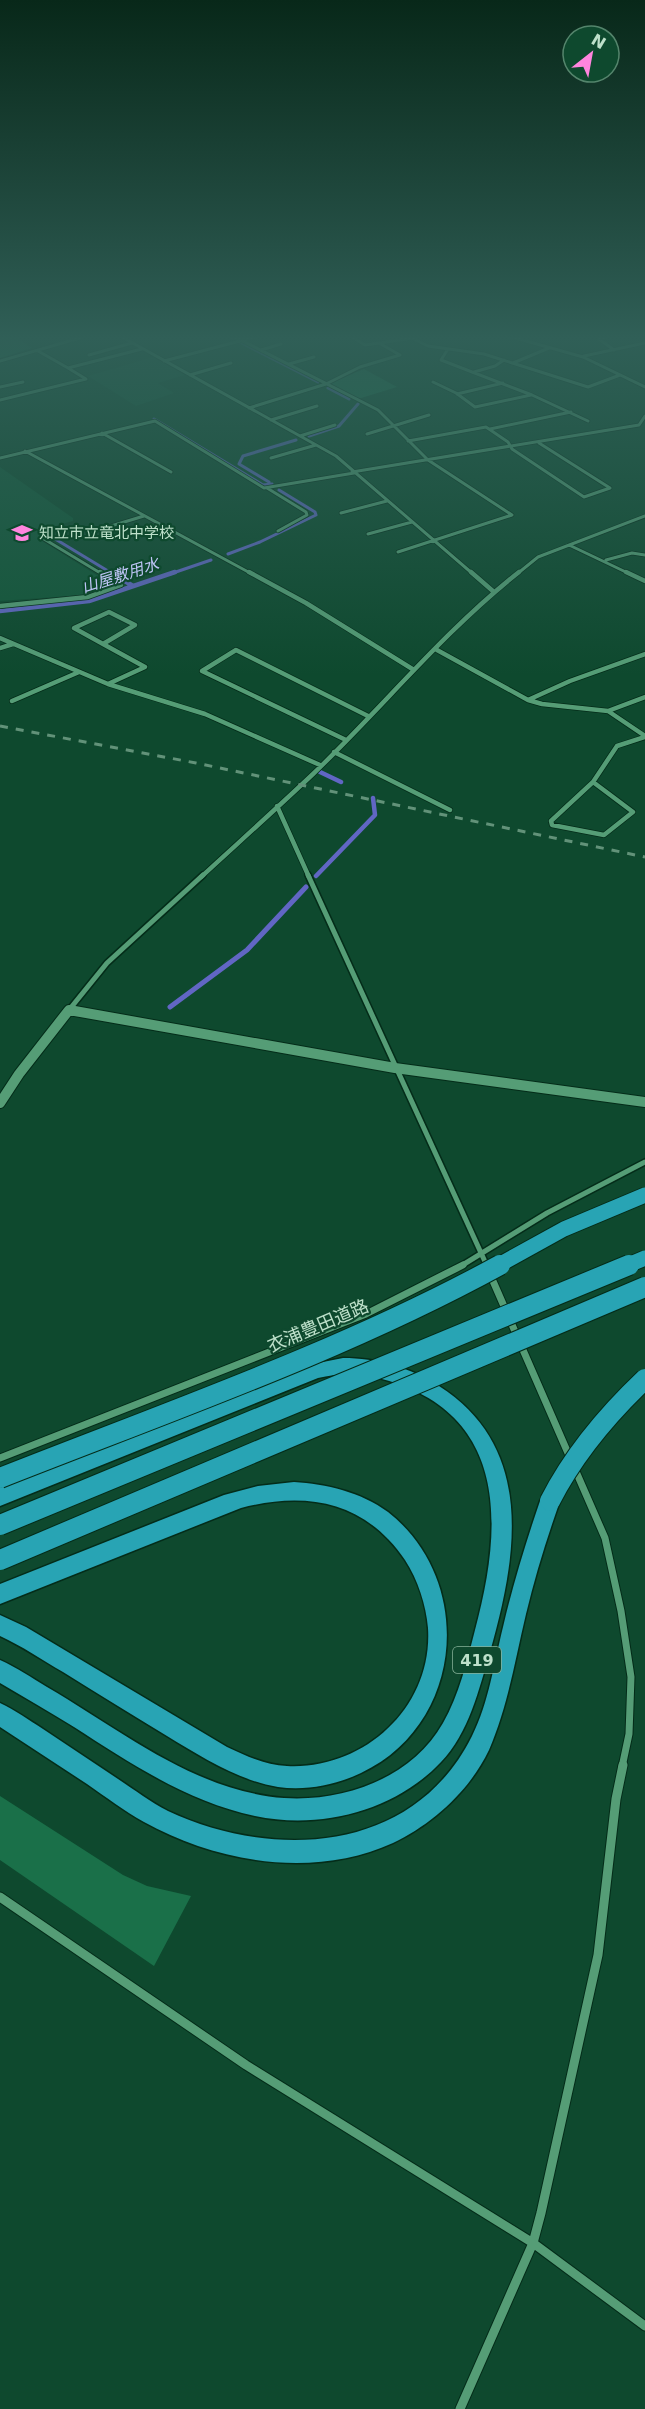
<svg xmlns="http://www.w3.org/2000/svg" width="645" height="2409" viewBox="0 0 645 2409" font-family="'DejaVu Sans','Noto Sans JP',sans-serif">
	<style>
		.built { fill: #125638 }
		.green { fill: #1a7049 }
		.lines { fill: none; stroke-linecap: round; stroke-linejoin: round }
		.stream-far2 { stroke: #6166c4; stroke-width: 3 }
		.stream-far1 { stroke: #6166c4; stroke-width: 4.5 }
		.stream { stroke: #6166c4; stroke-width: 5 }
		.minor-far4-casing { stroke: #042c19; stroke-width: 4.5 }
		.minor-far3-casing { stroke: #042c19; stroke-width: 6 }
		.minor-far2-casing { stroke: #042c19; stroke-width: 8 }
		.minor-far1-casing { stroke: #042c19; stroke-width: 9 }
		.minor-casing { stroke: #042c19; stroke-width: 11 }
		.tertiary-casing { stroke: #042c19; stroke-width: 12 }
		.trunk-casing { stroke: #042c19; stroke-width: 3 }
		.minor-far4 { stroke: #559d76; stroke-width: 3 }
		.minor-far3 { stroke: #559d76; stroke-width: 4.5 }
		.minor-far2 { stroke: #559d76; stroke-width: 5 }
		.minor-far1 { stroke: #559d76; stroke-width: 7 }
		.minor { stroke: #559d76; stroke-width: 9 }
		.tertiary { stroke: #559d76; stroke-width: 10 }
		.trunk { fill: #28a4b4; fill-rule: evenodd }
		.rail { stroke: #629279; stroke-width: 3; stroke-dasharray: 8 8; stroke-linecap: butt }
		.trunk-bridge-far1-casing { stroke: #042c19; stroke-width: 17; stroke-linecap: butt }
		.trunk-bridge-casing { stroke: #042c19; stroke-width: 22; stroke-linecap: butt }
		.trunk-bridge-far1 { stroke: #28a4b4; stroke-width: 15 }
		.trunk-bridge { stroke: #28a4b4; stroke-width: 20 }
		.labels { text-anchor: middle; stroke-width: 4.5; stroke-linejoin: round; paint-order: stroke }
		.far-poi-label { font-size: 15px; fill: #bde0ca; stroke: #0e492e; text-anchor: start }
		.far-water-label { font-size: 16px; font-style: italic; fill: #bec5f6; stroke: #0e492e }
		.shield { fill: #0e492e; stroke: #88b39b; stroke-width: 1.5 }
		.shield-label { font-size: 16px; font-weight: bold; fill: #bde0ca }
		.street-label { font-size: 18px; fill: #bde0ca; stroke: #0e492e }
	</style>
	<rect width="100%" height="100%" fill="#0e492e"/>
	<!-- built -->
	<path class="built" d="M 153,357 L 185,375 L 158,383 L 174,393 L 136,406 L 88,376 Z
		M 0,467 L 73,518 L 73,521 L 41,530 L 49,536 L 42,541 L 111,584 L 85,595 L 0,601 Z"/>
	<!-- green -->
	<path class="green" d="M 0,337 L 15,337 L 32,348 L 0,358 Z
		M 364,369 L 397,387 L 358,399 L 332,385 L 331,383 Z
		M 0,1796 L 123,1875 L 147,1886 L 191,1896 L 154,1966 L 0,1860 Z"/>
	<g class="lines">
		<!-- stream-far2 -->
		<path class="stream-far2" d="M 230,337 L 318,382
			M 328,388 L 349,399
			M 154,419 L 263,485 L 272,484
			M 309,436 L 339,426 L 358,404
			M 269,482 L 239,464 L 243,456 L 296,440
			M 42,531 L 113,574
			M 228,554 L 260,542 L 316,515 L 315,512 L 279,490
			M 170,574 L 211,560"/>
		<!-- stream-far1 -->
		<path class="stream-far1" d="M 110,572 L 133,586
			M 0,611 L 89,601 L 175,572
			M 320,772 L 341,782
			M 316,876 L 375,815 L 373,798"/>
		<!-- stream -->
		<path class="stream" d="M 170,1007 L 247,950 L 306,887"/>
		<!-- minor-far4 casing -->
		<g class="minor-far4-casing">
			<path id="minor-far4" d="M 122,337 L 336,456 L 473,574
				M 235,337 L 378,410 L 428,460 L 512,515 L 398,552
				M 352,337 L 365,345 L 414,338
				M 410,337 L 428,346 L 484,354 L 588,387 L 620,375
				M 512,337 L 583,357 L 645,387
				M 606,337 L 599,339 L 614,350
				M 448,349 L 441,360 L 532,395 L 588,421
				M 261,350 L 281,344
				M 38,351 L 68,368 L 142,349
				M 89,355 L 132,343
				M 584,356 L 645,343
				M 0,361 L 83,337
				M 164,361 L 255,337
				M 513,363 L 549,348
				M 289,364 L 314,357
				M 474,372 L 495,366 L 504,360
				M 190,375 L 231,363
				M 433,382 L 456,393 L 475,407 L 531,395
				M 0,387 L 23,382
				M 457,394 L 503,383
				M 0,400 L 86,379 L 68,368
				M 249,408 L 326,384 L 360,367 L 400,355 L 379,343
				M 271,420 L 317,406
				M 490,429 L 571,412
				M 102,433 L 171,472
				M 367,434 L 429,415
				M 300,436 L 335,425
				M 408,441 L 486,427 L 508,442 L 512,449 L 584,497 L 610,488 L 539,443
				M 25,451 L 252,574
				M 0,458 L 155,421 L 264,488 L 354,473
				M 271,458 L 316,445
				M 352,472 L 639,425 L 645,416
				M 267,488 L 306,512 L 307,515 L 278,531
				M 341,513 L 387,501
				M 88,533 L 144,516
				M 368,534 L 412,522
				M 44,539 L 102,574
				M 569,545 L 630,574
				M 606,560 L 632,553 L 645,555
				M 517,574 L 538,557 L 645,516"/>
		</g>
		<!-- minor-far3 casing -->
		<g class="minor-far3-casing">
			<path id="minor-far3" d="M 249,572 L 306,603 L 414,670
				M 471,572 L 494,592
				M 626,572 L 645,581
				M 0,606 L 88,597 L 121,585 L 100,572
				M 109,612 L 135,625 L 103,644 L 74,628 Z
				M 0,638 L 108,684 L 205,714 L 320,765
				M 103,644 L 145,667 L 108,684
				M 0,648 L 13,644
				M 437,650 L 528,700 L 542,704 L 608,711 L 645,736
				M 528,700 L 570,681 L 645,654
				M 12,701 L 79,672
				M 608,711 L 645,697
				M 346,740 L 202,671 L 236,650 L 368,716
				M 334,752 L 450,810
				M 593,782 L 633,812 L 604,835 L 552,825 L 551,821 Z
				M 593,782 L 617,746 L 645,737
				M 277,806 L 309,877
				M 201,877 C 238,843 276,809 313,774 C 382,708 443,632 519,572"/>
		</g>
		<!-- minor-far2 casing -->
		<g class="minor-far2-casing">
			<path id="minor-far2" d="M 308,875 L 487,1266
				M 69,1010 L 107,963 L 203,875
				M 461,1266 L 547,1213 L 645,1162"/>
		</g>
		<!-- minor-far1 casing -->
		<g class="minor-far1-casing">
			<path id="minor-far1" d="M 486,1265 L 605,1538 L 621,1611 L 631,1677 L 629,1734 L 622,1767
				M 0,1458 L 366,1314 L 463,1265"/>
		</g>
		<!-- minor casing -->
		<g class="minor-casing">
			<path id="minor" d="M 0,1897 L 246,2065 L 533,2243 L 645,2326
				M 460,2409 L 533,2243 L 541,2213 L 598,1955 L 616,1799 L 623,1765"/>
		</g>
		<!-- tertiary casing -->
		<g class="tertiary-casing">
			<path id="tertiary" d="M 0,1103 L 19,1074 L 69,1010 L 395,1068 L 645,1102"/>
		</g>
		<!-- trunk casing -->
		<g class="trunk-casing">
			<path id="trunk" d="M 343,1358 C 376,1358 412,1368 439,1386 C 536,1448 517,1557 490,1652 C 479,1689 469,1733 441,1762 C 395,1811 320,1830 255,1816 C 188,1802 130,1763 74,1727 C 50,1712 25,1698 0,1683 L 0,1660 C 16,1667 32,1678 47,1687 C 121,1730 194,1791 284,1798 C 344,1802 412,1778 443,1723 C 459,1695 467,1661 475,1630 C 498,1544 512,1435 413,1390 C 383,1376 351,1370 318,1378 L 0,1506 L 0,1488 L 287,1373 L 318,1363 Z
				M 294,1482 C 326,1484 361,1492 388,1512 C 476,1581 464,1725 361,1773 C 336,1785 306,1791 278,1787 C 237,1780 202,1757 167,1736 C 132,1715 97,1693 63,1672 C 42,1660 22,1646 0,1636 L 0,1615 L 26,1627 L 227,1747 C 246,1756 266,1765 287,1766 C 364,1770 433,1707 428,1628 C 426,1605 418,1580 405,1560 C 365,1501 306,1491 241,1508 L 0,1604 L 0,1584 L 224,1495 L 258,1486 Z
				M 550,1492 L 557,1495 L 560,1501 C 547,1538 535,1576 526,1614 C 515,1660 508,1706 489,1750 C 470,1790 433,1824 393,1843 C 314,1879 218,1863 144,1822 C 124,1811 106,1797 87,1784 C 58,1765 29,1746 0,1727 L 0,1703 C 15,1710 29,1720 43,1729 C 68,1746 93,1762 118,1779 C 135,1790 150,1802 168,1811 C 275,1861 414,1853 472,1736 C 489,1702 494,1663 503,1627 C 513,1584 526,1542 540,1501 L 543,1495 Z"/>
		</g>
		<!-- minor-far4 -->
		<use href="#minor-far4" class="minor-far4"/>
		<!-- minor-far3 -->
		<use href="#minor-far3" class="minor-far3"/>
		<!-- minor-far2 -->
		<use href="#minor-far2" class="minor-far2"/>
		<!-- minor-far1 -->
		<use href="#minor-far1" class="minor-far1"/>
		<!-- minor -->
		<use href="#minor" class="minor"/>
		<!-- tertiary -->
		<use href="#tertiary" class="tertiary"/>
		<!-- trunk -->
		<use href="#trunk" class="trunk"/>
		<!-- rail -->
		<path class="rail" d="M 0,726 L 196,763 L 645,857"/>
		<!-- trunk-bridge-far1 casing -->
		<g class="trunk-bridge-far1-casing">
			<path id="trunk-bridge-far1" d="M 497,1266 L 564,1229 L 645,1195
				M 626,1266 L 645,1258"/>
		</g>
		<!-- trunk-bridge casing -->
		<g class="trunk-bridge-casing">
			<path id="trunk-bridge" d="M 0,1478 C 167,1412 343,1351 500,1265
				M 550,1501 C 574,1454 607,1415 645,1379
				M 0,1525 L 629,1265
				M 0,1560 L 645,1287"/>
		</g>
		<!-- trunk-bridge-far1 -->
		<use href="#trunk-bridge-far1" class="trunk-bridge-far1"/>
		<!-- trunk-bridge -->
		<use href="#trunk-bridge" class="trunk-bridge"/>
	</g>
	<!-- sky -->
	<linearGradient id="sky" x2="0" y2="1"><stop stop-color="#082819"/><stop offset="0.5" stop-color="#305f57"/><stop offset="1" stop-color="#305f57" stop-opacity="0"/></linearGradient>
	<rect width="645" height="675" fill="url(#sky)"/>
	<!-- icons -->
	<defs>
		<g id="school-bare" transform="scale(1.62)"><path d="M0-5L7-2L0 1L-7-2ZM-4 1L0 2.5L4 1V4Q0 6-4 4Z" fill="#ff85de" stroke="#0e492e" stroke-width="2.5" paint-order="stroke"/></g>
	</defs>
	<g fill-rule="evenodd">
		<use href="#school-bare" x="22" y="533"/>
	</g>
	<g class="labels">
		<!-- far-poi labels -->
		<g class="far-poi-label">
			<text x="39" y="538">知立市立竜北中学校</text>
		</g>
		<!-- far-water labels -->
		<g class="far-water-label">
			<text transform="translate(120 575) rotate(-18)" y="6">山屋敷用水</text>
		</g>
		<!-- shield labels -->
		<rect class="shield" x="453" y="1647" width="48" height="26" rx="4.5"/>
		<g class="shield-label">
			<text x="477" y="1666">419</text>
		</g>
		<!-- street labels -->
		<g class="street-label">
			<text transform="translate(318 1326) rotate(-23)" y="6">衣浦豊田道路</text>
		</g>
	</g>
	<!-- north arrow -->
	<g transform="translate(591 54) rotate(31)"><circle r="28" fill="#0e492e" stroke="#54856c" stroke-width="1.5"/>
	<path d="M0-4.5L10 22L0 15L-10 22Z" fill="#ff85de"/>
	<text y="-9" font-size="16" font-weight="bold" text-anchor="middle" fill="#bde0ca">N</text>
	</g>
</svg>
